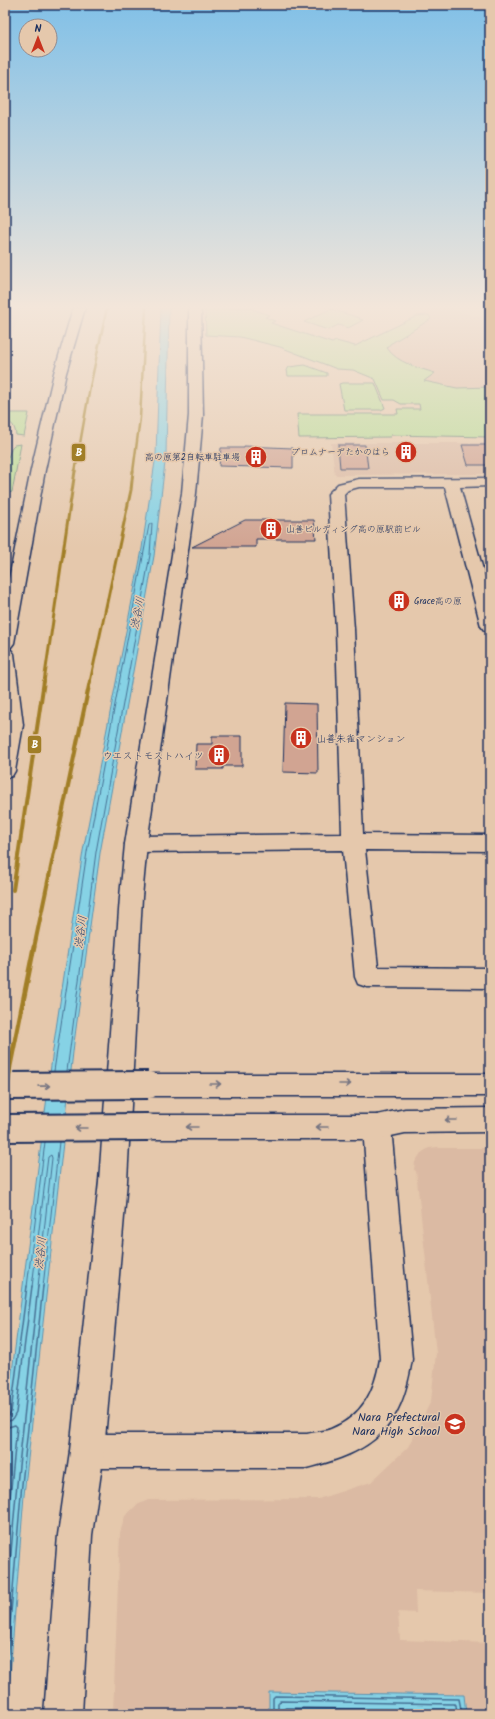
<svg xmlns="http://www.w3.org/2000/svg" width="495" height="1719" viewBox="0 0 495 1719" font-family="Kalam,'Klee One',sans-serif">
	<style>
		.built { fill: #dbbaa3 }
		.green { fill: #b8db95; stroke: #6a857a }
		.water { fill: #86d2e5; stroke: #5b91af }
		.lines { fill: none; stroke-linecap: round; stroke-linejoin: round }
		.shore-far1 { stroke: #467094; stroke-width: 1 }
		.shore { stroke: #467094; stroke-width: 1.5 }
		.building { fill: #d1a492; stroke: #1b2f5e }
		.street-casing { stroke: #1b2f5e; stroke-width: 3 }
		.secondary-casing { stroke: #1b2f5e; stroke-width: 3 }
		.street { fill: #e5c8ac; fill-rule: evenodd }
		.secondary { fill: #e5c8ac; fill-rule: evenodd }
		.secondary-bridge-casing { stroke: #1b2f5e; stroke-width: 30; stroke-linecap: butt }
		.secondary-bridge { stroke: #e5c8ac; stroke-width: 26 }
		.rail-1-far3-casing { stroke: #e5c8ac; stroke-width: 4.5 }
		.rail-1-far2-casing { stroke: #e5c8ac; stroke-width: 5 }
		.rail-1-far1-casing { stroke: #e5c8ac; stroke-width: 7 }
		.rail-1-casing { stroke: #e5c8ac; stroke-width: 8 }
		.rail-1-far3 { stroke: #a17e27; stroke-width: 2.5 }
		.rail-1-far2 { stroke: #a17e27; stroke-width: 3 }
		.rail-1-far1 { stroke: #a17e27; stroke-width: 4 }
		.rail-1 { stroke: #a17e27; stroke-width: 5 }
		.oneway { stroke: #767481 }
		.labels { text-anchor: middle; stroke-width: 3; stroke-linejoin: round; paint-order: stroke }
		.far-poi-label { font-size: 9px; fill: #1b2f5e; stroke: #e5c8ac; text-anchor: end }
		.poi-label { font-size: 10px; fill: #1b2f5e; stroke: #e5c8ac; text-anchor: start }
		.water-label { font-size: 11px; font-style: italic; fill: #263f6c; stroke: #e5c8ac }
		.near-poi-label { font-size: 12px; fill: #1b2f5e; stroke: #e5c8ac; text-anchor: end }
		.line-badge { stroke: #e5c8ac; stroke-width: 1.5 }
		.badge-label { font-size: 11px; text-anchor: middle; font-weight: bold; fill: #fff }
	</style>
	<rect width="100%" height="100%" fill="#e5c8ac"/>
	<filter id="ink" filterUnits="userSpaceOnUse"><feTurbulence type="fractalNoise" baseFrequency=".025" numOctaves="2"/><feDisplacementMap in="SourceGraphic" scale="8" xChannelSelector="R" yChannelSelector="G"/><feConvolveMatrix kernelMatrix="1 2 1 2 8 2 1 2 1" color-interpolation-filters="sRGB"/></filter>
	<g filter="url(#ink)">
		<!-- built -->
		<path class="built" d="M 5,308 L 22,308 L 5,355 Z
			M 434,308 L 446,308 L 490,320 L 490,408 L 420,409 L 419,404 L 401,404 L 394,400 L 384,400 L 375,379 L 353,370 L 337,369 L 321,362 Z
			M 331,443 L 490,443 L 490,474 L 335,475 Z
			M 438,1147 L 439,1148 L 490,1148 L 490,1553 L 484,1555 L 490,1574 L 490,1593 L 415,1591 L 416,1613 L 398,1612 L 400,1640 L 490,1643 L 490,1714 L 466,1714 L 464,1695 L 269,1693 L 269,1714 L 113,1714 L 120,1533 L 125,1516 L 137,1505 L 148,1500 L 318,1499 L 371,1482 L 408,1447 L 431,1401 L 436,1353 L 416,1171 L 414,1170 L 415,1162 L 421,1153 L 429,1148 Z"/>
		<!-- green -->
		<path class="green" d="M 205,308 L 249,308 L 270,315 L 265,317 L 275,321 L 271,323 L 332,343 L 336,341 L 355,346 L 417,316 L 429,315 L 431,319 L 390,344 L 387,348 C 397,363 419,368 435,373 L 424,381 L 457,388 L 490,387 L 490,437 L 391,435 L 390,437 L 299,438 L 297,414 L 398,414 L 397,409 L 420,409 L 419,404 L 401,404 L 394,400 L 384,400 L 375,379 L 353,370 L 337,369 L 280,347 L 240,337 L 206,335 Z
			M 330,309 L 360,318 L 359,319 L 363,320 L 348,328 L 338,325 L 328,330 L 304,322 Z
			M 305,365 L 327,373 L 327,376 L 288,376 L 287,370 L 289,367 Z
			M 342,383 L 375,383 L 385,408 L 381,410 L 344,410 L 339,384 Z
			M 5,413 L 29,413 L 24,436 L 16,435 C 15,428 13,422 5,421 Z
			M 21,444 L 12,492 L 5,494 L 5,465 L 12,447 L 14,445 Z"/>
		<!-- water -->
		<path class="water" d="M 161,308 L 169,308 L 166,454 L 154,556 L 100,853 L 74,1043 L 24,1495 L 7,1714 L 5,1714 L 5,1427 L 54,1042 L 83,851 L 141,555 L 156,455 Z
			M 269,1692 L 464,1695 L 466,1714 L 269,1714 Z"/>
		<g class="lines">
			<!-- shore-far1 -->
			<path class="shore-far1" d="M 54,1071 L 87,852 L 149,525 L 152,523 L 150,555 L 96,852 L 67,1071
				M 27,1287 L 45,1142
				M 32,1287 L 48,1157 L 51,1155 L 52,1158 L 38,1287
				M 43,1287 L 59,1142"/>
			<!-- shore -->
			<path class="shore" d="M 5,1416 L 9,1416 L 11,1412 L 27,1286
				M 5,1422 L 12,1420 L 16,1413 L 32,1286
				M 5,1428 L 15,1425 L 17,1427 L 5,1549
				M 5,1622 L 16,1494 L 38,1286
				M 5,1683 L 21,1494 L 43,1286
				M 273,1714 L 273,1698 L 275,1696 L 459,1699 L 462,1714
				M 278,1714 L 278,1703 L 280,1701 L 454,1704 L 456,1705 L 457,1714
				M 284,1714 L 284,1709 L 286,1708 L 449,1710 L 451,1714"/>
		</g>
		<!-- building -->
		<path class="building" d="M 338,445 L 365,445 L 368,468 L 340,468 Z
			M 462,445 L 490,445 L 490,465 L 468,465 Z
			M 244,446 L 293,448 L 293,468 L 219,466 L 221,448 L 244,448 Z
			M 245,520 L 314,520 L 316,539 L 256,539 L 256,547 L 192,547 Z
			M 285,703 L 317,704 L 318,773 L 283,772 Z
			M 212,736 L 242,736 L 242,766 L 223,766 L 223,769 L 195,769 L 196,744 L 212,744 Z"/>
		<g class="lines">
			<!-- street casing -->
			<g class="street-casing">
				<path id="street" d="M 490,478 L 490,486 L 460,487 L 490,595 L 490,631 L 484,630 L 481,626 L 445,487 L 359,487 L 348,490 L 344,494 L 354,629 L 363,834 L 490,835 L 490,851 L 365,850 L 378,967 L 490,968 L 490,988 L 367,987 L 358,984 L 355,977 L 343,850 L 136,852 L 128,849 L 125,844 L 128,839 L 136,836 L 342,834 L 336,629 L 328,494 L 338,484 L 359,479 Z
					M 377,1115 L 387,1119 L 391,1127 L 412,1359 C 401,1430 374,1451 307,1468 L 87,1468 L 75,1463 L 70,1451 L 75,1439 L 87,1434 L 307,1434 C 315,1432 324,1432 331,1429 C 363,1416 375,1391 380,1359 L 363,1127 L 367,1119 Z"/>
			</g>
			<!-- secondary casing -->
			<g class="secondary-casing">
				<path id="secondary" d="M 73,308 L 85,308 L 66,373 L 45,470 L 14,643 L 11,647 L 5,648 L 5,598 L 31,470 L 54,373 Z
					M 189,308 L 201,308 L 203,415 L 196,493 L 147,844 L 142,897 L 127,1181 L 104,1451 L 92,1535 L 82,1714 L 44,1714 L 58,1535 L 70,1451 L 99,1181 L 120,897 L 125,844 L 182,493 L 189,415 Z
					M 5,649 L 11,650 L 14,654 L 23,725 L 15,771 L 12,776 L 5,778 Z
					M 148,1074 L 490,1074 L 490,1096 L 148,1096 L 139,1093 L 135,1085 L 139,1077 Z
					M 490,1108 L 490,1132 L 405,1133 L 377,1139 L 148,1139 L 138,1135 L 134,1127 L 138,1119 L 148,1115 L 377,1115 L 405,1109 Z"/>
			</g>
			<!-- street -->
			<use href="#street" class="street"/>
			<!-- secondary -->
			<use href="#secondary" class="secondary"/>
			<!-- secondary-bridge casing -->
			<g class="secondary-bridge-casing">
				<path id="secondary-bridge" d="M 5,1086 L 148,1085
					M 5,1128 L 148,1127"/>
			</g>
			<!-- secondary-bridge -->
			<use href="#secondary-bridge" class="secondary-bridge"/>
			<!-- rail-1-far3 casing -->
			<g class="rail-1-far3-casing">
				<path id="rail-1-far3" d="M 75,472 L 90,387 L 107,308
					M 133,472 L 140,418 L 146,308"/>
			</g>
			<!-- rail-1-far2 casing -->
			<g class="rail-1-far2-casing">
				<path id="rail-1-far2" d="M 44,682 L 75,471
					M 90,682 L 131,490 L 133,471"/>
			</g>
			<!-- rail-1-far1 casing -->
			<g class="rail-1-far1-casing">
				<path id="rail-1-far1" d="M 13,890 L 44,681
					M 34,948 L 90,681"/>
			</g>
			<!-- rail-1 casing -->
			<g class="rail-1-casing">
				<path id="rail-1" d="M 5,1101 L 10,1066 L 34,947"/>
			</g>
			<!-- rail-1-far3 -->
			<use href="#rail-1-far3" class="rail-1-far3"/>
			<!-- rail-1-far2 -->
			<use href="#rail-1-far2" class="rail-1-far2"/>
			<!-- rail-1-far1 -->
			<use href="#rail-1-far1" class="rail-1-far1"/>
			<!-- rail-1 -->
			<use href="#rail-1" class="rail-1"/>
		</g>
		<!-- one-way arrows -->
		<defs><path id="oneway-shaft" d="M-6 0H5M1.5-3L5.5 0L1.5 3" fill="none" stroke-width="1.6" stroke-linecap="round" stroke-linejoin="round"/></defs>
		<g class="oneway">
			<use href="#oneway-shaft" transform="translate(215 1084)"/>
			<use href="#oneway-shaft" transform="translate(345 1084)"/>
			<use href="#oneway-shaft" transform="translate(44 1086) rotate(-1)"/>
			<use href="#oneway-shaft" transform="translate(451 1120) rotate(180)"/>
			<use href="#oneway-shaft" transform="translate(192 1127) rotate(180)"/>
			<use href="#oneway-shaft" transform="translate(322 1127) rotate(180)"/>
			<use href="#oneway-shaft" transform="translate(81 1128) rotate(180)"/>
		</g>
	</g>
	<!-- sky -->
	<linearGradient id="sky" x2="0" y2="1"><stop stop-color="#81c0e7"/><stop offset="0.56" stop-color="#f3e6da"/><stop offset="1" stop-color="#f3e6da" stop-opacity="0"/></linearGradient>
	<rect width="495" height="548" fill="url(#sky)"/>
	<!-- icons -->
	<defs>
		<g id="building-disc" transform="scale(1.15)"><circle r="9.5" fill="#c8321e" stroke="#e5c8ac"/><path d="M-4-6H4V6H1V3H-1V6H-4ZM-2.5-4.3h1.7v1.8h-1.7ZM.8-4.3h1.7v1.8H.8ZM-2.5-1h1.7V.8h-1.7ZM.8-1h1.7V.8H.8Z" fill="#fff"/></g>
		<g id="school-disc" transform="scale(1.15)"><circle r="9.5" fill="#c8321e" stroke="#e5c8ac"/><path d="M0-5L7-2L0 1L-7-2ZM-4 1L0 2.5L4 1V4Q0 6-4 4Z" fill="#fff"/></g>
	</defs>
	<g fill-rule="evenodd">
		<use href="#building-disc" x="406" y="452"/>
		<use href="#building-disc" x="256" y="457"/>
		<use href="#building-disc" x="271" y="529"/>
		<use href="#building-disc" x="399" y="601"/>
		<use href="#building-disc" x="301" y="738"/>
		<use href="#building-disc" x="219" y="755"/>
		<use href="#school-disc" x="455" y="1424"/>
	</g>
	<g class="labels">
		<!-- far-poi labels -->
		<g class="far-poi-label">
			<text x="390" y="455">プロムナーデたかのはら</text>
			<text x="240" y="460">高の原第2自転車駐車場</text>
			<text x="286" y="532" text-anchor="start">山善ビルディング高の原駅前ビル</text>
			<text x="414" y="604" text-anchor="start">Grace高の原</text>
		</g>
		<!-- poi labels -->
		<g class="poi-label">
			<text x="316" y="742">山善朱雀マンション</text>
			<text x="204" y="759" text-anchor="end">ウエストモストハイツ</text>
		</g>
		<!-- water labels -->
		<g class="water-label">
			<text transform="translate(137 613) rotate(-79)" y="4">渋谷川</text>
			<text transform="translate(80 932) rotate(-82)" y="4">渋谷川</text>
			<text transform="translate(40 1253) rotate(-84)" y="4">渋谷川</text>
		</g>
		<!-- near-poi labels -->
		<g class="near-poi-label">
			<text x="440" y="1421">Nara Prefectural<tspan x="440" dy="14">Nara High School</tspan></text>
		</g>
	</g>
	<g class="line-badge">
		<rect x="71" y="443" width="15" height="19" rx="4" fill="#a17e27"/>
		<rect x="27" y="735" width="15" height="19" rx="4" fill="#a17e27"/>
	</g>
	<g class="badge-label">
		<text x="79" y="456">B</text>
		<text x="35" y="748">B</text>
	</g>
	<!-- margin -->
	<rect width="495" height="1719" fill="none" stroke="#e5c8ac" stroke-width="20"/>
	<rect x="10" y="10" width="475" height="1699" fill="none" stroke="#1b2f5e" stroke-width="1.5" filter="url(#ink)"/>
	<!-- north arrow -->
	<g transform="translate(38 38)"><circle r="19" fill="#e5c8ac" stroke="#948b8d"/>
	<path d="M0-3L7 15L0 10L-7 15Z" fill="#c8321e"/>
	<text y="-6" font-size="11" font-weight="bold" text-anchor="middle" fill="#1b2f5e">N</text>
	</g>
</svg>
